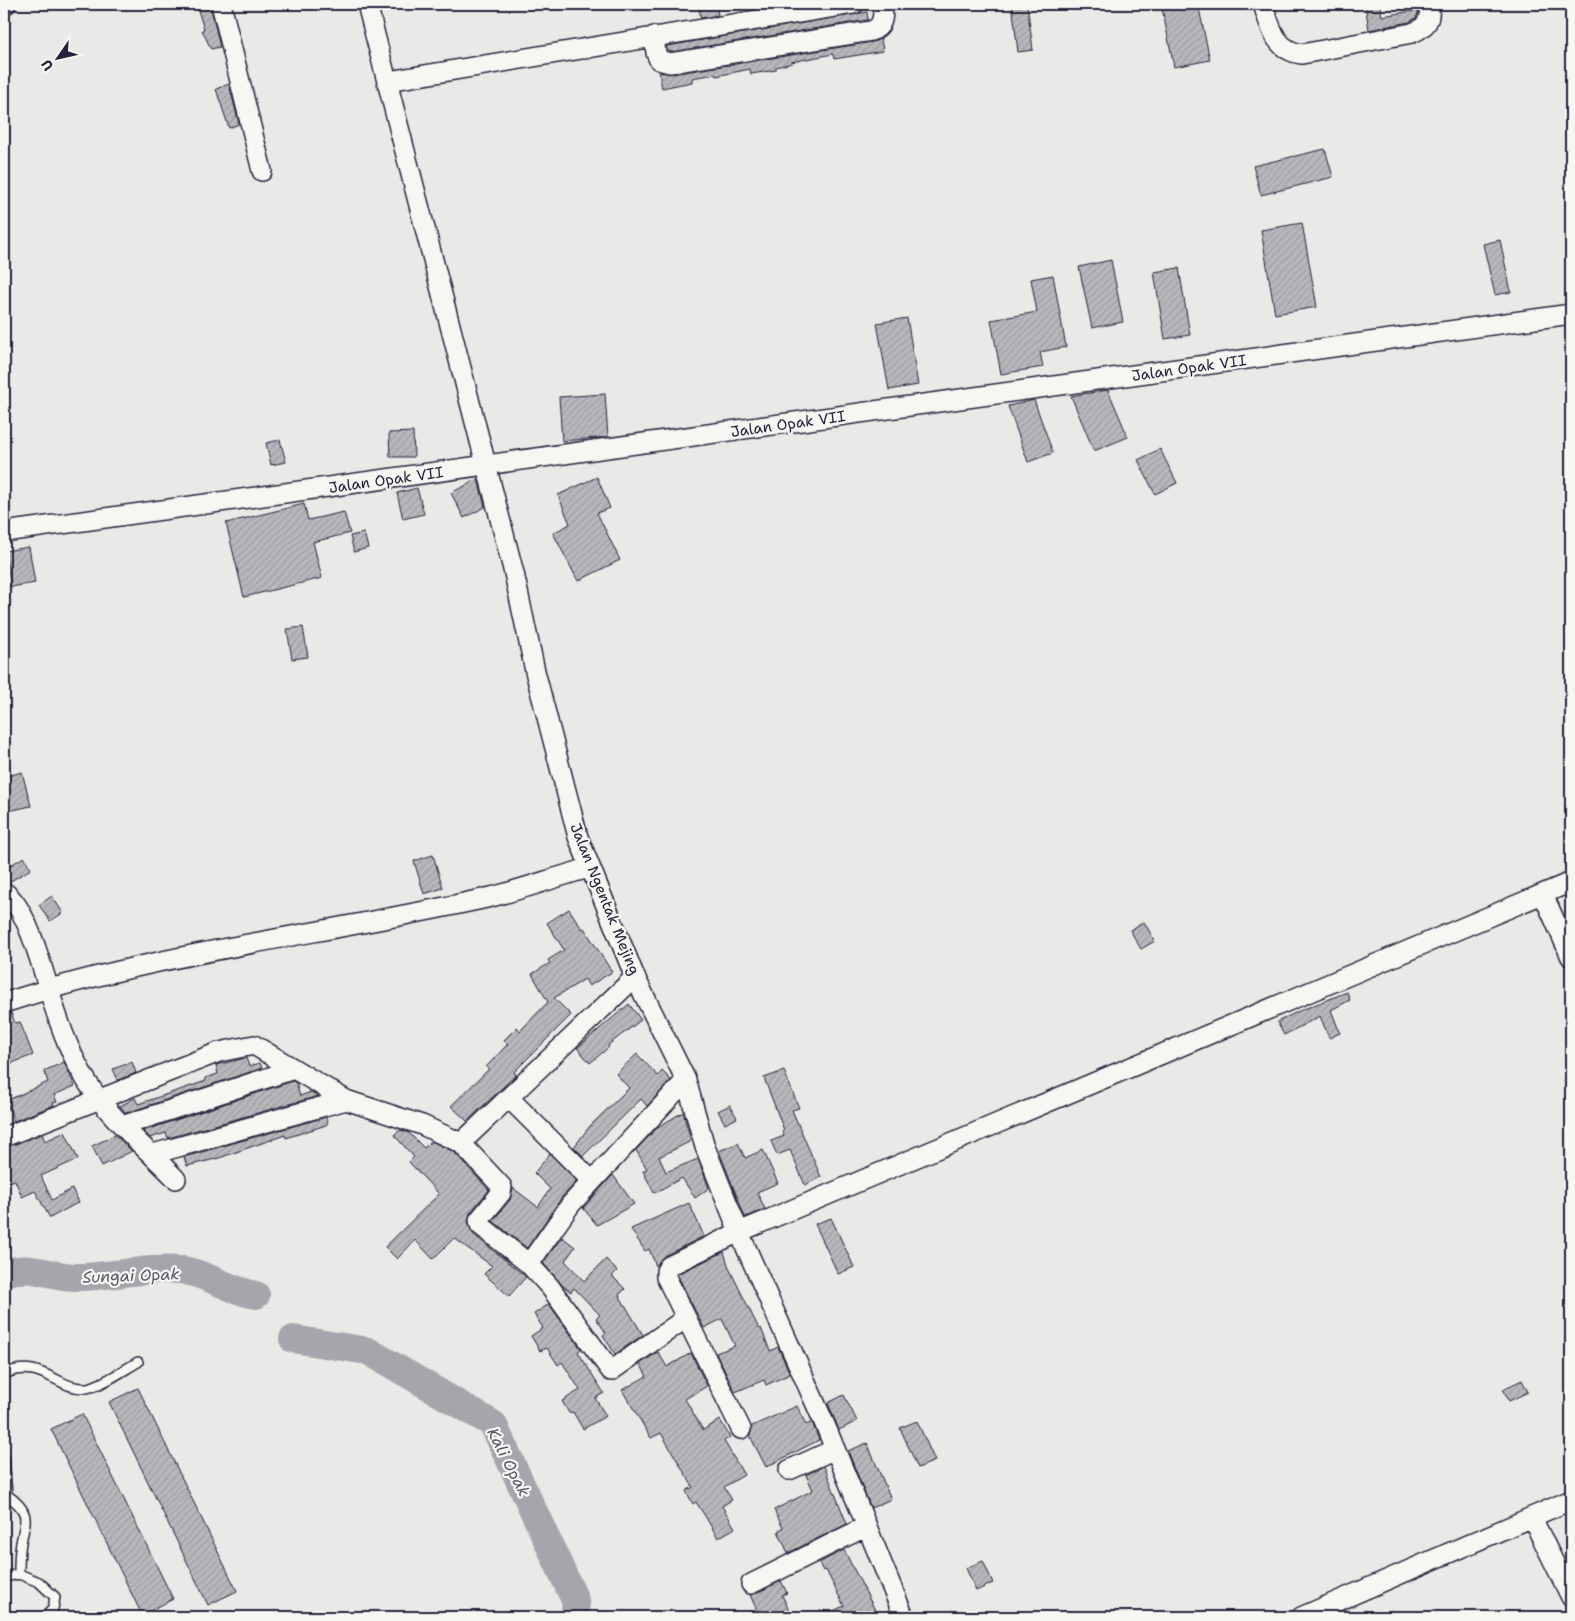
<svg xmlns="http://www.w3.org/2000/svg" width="1575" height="1621" viewBox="0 0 1575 1621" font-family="'Shantell Sans',sans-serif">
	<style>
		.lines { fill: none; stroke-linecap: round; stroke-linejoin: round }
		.river { stroke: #a5a5ac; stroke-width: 28 }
		.building { fill: url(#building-hatch); stroke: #22223b }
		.service-casing { stroke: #22223b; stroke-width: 12 }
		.minor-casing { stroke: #22223b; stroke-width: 22 }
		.service { stroke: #f6f6f2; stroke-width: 9 }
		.minor { stroke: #f6f6f2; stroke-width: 19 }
		.labels { text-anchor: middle; stroke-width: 4.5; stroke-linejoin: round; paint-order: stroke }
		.street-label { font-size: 15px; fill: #22223b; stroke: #f6f6f2 }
		.water-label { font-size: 16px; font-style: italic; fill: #565668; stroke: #f6f6f2 }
	</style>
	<defs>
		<pattern id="building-hatch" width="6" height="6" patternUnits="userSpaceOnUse" patternTransform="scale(1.25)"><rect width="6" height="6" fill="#b8b8bc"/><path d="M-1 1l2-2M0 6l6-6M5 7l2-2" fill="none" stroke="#9e9ea2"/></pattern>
	</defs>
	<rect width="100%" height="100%" fill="#e9e9e7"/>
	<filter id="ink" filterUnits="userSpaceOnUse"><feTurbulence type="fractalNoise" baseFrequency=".02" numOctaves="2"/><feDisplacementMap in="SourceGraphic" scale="10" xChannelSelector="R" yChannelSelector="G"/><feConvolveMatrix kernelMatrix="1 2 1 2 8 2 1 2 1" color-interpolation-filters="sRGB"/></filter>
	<g filter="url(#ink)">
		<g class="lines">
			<!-- river -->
			<path class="river" d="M 4,1273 C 35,1263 50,1278 78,1277 C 112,1277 147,1267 181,1270 C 207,1273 229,1291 256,1295
				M 293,1339 L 368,1351 L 493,1424 L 575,1600 L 576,1617"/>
		</g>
		<!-- building -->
		<path class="building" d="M 196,4 L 210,4 L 220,47 L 211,49 L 202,30 L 204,29 Z
			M 698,4 L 716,4 L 718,15 L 701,18 Z
			M 1012,4 L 1027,4 L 1033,50 L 1018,52 Z
			M 1184,4 L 1198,4 L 1210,60 L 1174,67 L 1162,8 Z
			M 1365,4 L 1380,4 L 1382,16 L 1418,10 L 1418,13 L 1416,18 L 1409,22 L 1369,30 Z
			M 867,12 L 868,20 L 671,52 L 667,50 L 667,46 Z
			M 881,39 L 883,51 L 834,59 L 833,54 L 791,62 L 792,63 L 776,67 L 776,70 L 751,74 L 750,69 L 716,76 L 715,74 L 692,78 L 692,82 L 662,88 L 659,72 L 672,74 L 873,42 Z
			M 229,84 L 239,124 L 229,128 L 216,89 Z
			M 1325,149 L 1333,177 L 1261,195 L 1253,166 Z
			M 1302,223 L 1317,307 L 1275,314 L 1261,230 Z
			M 1500,240 L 1511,292 L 1495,295 L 1483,244 Z
			M 1111,260 L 1123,322 L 1092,328 L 1079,267 Z
			M 1179,268 L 1190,335 L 1165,339 L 1154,272 Z
			M 1053,275 L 1066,347 L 1040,352 L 1043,367 L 1001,374 L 991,320 L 1037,312 L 1031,279 Z
			M 907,318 L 918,385 L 889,390 L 877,323 Z
			M 1108,390 L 1128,437 L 1094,451 L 1071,396 Z
			M 605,394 L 608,437 L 562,441 L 559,397 Z
			M 1034,400 L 1053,453 L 1028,462 L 1008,406 Z
			M 413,432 L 414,457 L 390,457 L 389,433 Z
			M 280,440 L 286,462 L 271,465 L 266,443 Z
			M 1160,449 L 1177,483 L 1155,494 L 1138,460 Z
			M 597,477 L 610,508 L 597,513 L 620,560 L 578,581 L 553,533 L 570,524 L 558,495 Z
			M 478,479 L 485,507 L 464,518 L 451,493 Z
			M 417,488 L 424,514 L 403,519 L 397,493 Z
			M 304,504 L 308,520 L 344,512 L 350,533 L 313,542 L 322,578 L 244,597 L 226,523 Z
			M 364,533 L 368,548 L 354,552 L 350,536 Z
			M 29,547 L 35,583 L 11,587 L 5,551 Z
			M 303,627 L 308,657 L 292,659 L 287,629 Z
			M 22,772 L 31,806 L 4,812 L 4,777 Z
			M 433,855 L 443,888 L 424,894 L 414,861 Z
			M 24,857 L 31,869 L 9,882 L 4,881 L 4,869 Z
			M 52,896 L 63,913 L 50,921 L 39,905 Z
			M 569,909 L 582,929 L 584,928 L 612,972 L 589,986 L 585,979 L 554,998 L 571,1015 L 514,1072 L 516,1075 L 467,1121 L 451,1106 L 489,1069 L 486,1067 L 508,1044 L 504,1040 L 517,1027 L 520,1031 L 548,1002 L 532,974 L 550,963 L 548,960 L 564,950 L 547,923 Z
			M 1144,922 L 1155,941 L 1141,949 L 1130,930 Z
			M 1347,992 L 1350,1000 L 1331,1010 L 1340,1033 L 1329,1038 L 1320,1016 L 1284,1035 L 1277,1022 L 1299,1011 Z
			M 629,1004 L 641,1020 L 608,1045 L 609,1047 L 590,1063 L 577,1048 Z
			M 11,1013 L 15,1023 L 20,1022 L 33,1055 L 4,1066 L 4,1014 Z
			M 637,1054 L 658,1076 L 662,1071 L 671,1080 L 647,1106 L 641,1099 L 583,1156 L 574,1147 L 590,1126 L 629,1088 L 616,1074 Z
			M 246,1058 L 249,1066 L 260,1063 L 262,1068 L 126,1113 L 120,1106 L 135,1098 L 138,1104 L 206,1081 L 205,1078 L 218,1074 L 216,1065 Z
			M 64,1062 L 75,1086 L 54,1095 L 57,1102 L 53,1103 L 54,1105 L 14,1121 L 6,1101 L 48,1082 L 44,1071 Z
			M 132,1062 L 136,1073 L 118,1080 L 113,1069 Z
			M 784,1071 L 799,1108 L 792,1110 L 821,1177 L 805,1185 L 790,1150 L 777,1155 L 771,1141 L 784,1136 L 782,1131 L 784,1130 L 764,1078 Z
			M 293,1081 L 296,1083 L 300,1096 L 311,1092 L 318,1096 L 168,1138 L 166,1133 L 150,1138 L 143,1131 Z
			M 730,1105 L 737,1118 L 725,1124 L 718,1111 Z
			M 683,1112 L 691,1141 L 659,1157 L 666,1172 L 698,1159 L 709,1188 L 695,1198 L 682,1178 L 654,1193 L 643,1171 L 647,1169 L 636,1150 L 658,1127 Z
			M 326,1117 L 328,1123 L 326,1125 L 286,1138 L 285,1135 L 219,1158 L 187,1166 L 184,1157 Z
			M 400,1130 L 409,1133 L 424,1148 L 431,1141 L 454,1152 L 489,1190 L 470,1213 L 468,1222 L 473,1234 L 526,1277 L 509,1296 L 484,1274 L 492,1266 L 454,1238 L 433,1259 L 415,1240 L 397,1259 L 385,1247 L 439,1194 L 409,1162 L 414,1157 L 394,1135 Z
			M 65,1132 L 78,1159 L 41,1176 L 52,1200 L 72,1189 L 79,1202 L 50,1218 L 35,1191 L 22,1197 L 15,1180 L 4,1184 L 4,1148 L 42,1134 L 45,1141 Z
			M 115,1135 L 132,1151 L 102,1166 L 92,1146 Z
			M 738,1143 L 745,1158 L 763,1150 L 778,1183 L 757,1192 L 765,1209 L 745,1217 L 719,1151 Z
			M 550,1154 L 577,1181 L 562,1197 L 527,1248 L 493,1221 L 510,1200 L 513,1188 L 538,1207 L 550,1189 L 534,1173 Z
			M 613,1175 L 634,1204 L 597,1225 L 583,1208 Z
			M 689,1203 L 704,1236 L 664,1256 L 656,1266 L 649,1249 L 645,1251 L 631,1229 Z
			M 831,1218 L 854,1267 L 838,1274 L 815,1224 Z
			M 562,1237 L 575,1247 L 565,1261 L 584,1281 L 606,1259 L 617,1271 L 612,1276 L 625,1289 L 619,1295 L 643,1335 L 615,1354 L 603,1335 L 606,1333 L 596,1318 L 600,1315 L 574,1288 L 571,1292 L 562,1285 L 543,1263 Z
			M 724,1252 L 729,1268 L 759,1329 L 761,1328 L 770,1351 L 778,1347 L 790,1374 L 766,1385 L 764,1380 L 735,1392 L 716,1353 L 735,1346 L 722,1319 L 704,1328 L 677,1274 Z
			M 549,1304 L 581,1349 L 578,1352 L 604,1393 L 595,1398 L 606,1416 L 583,1429 L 573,1412 L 569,1413 L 562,1401 L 580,1390 L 562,1362 L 558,1365 L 547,1348 L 540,1351 L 531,1336 L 543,1328 L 534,1314 Z
			M 658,1352 L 667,1367 L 691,1353 L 707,1386 L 685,1399 L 703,1430 L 720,1420 L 730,1437 L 724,1441 L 744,1475 L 724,1487 L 732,1500 L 722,1506 L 735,1528 L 718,1538 L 705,1516 L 696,1502 L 693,1504 L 686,1491 L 693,1487 L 661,1433 L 651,1438 L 622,1390 L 647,1376 L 640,1364 Z
			M 1522,1380 L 1528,1392 L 1509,1401 L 1503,1389 Z
			M 138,1388 L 237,1591 L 208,1605 L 109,1402 Z
			M 844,1395 L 857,1421 L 839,1430 L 828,1403 Z
			M 797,1406 L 806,1425 L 812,1422 L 819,1440 L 766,1467 L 750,1436 L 752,1426 Z
			M 82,1414 L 173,1599 L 142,1615 L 51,1429 Z
			M 917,1421 L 935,1461 L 918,1468 L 900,1428 Z
			M 867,1443 L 891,1499 L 871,1508 L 848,1451 Z
			M 824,1466 L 847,1524 L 788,1553 L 778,1531 L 783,1528 L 774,1510 L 813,1490 L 806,1475 Z
			M 844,1550 L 877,1614 L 870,1617 L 820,1617 L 844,1606 L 826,1570 L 823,1571 L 819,1563 Z
			M 983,1561 L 993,1583 L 976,1591 L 966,1568 Z
			M 781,1581 L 787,1593 L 782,1595 L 792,1617 L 760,1617 L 750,1595 Z"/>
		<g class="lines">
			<!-- service casing -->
			<g class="service-casing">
				<path id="service" d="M 4,1374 C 41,1357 57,1390 86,1388 C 100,1387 125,1369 138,1362
					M 4,1457 L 7,1495 C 35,1515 23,1522 20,1550 C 19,1558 19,1566 19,1574 L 39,1582 L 55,1597 L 53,1609 L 45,1617
					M 4,1577 L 19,1574"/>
			</g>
			<!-- minor casing -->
			<g class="minor-casing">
				<path id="minor" d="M 221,4 L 262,171
					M 367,4 L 514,573 L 535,671 L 578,837 L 635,977 L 686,1080 L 705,1147 L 739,1232 L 826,1427 L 904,1617
					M 1263,4 C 1270,26 1275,51 1302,54 L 1412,33 C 1427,27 1431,20 1429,4
					M 4,5 L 6,4
					M 654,36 L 656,53 L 659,60 L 670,63 L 871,31 C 884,27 883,16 883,4
					M 388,81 L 854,4
					M 4,532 L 1571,314
					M 4,892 C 31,909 47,990 59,1021 C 68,1047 82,1077 99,1099 C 121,1128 151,1153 176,1179
					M 1543,894 L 1571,957
					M 4,1003 C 162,951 329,934 491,897 C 524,889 556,877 589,868
					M 509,1098 L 591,1180
					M 125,1125 L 294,1069
					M 4,1137 L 219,1052 L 254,1045 L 346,1100 L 422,1125 L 461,1143 L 502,1187 L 501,1193 L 479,1220 L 480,1225 L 529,1264
					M 461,1143 L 635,977
					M 153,1154 L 346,1100
					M 686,1318 L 611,1371 L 550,1287 L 529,1264 L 571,1204 L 686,1080
					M 741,1429 L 666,1277 L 666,1271 L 669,1266 L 739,1232 L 1571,882
					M 789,1470 L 835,1449
					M 1532,1518 L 1571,1597
					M 751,1584 L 867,1526
					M 1301,1617 L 1571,1500"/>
			</g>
			<!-- service -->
			<use href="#service" class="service"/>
			<!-- minor -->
			<use href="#minor" class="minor"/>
		</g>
	</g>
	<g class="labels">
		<!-- street labels -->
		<g class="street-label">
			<text transform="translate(1189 368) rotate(-8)" y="5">Jalan Opak VII</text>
			<text transform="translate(788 424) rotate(-8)" y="5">Jalan Opak VII</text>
			<text transform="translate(386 480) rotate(-8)" y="5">Jalan Opak VII</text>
			<text transform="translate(605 899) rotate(68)" y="5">Jalan Ngentak Mejing</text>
		</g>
		<!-- water labels -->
		<g class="water-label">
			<text transform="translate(131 1275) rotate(-2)" y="6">Sungai Opak</text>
			<text transform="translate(509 1462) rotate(63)" y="6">Kali Opak</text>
		</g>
	</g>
	<!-- margin -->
	<rect width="1575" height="1621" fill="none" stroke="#f6f6f2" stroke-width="20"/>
	<rect x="10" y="10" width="1555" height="1601" fill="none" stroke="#22223b" stroke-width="2" filter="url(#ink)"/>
	<!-- north arrow -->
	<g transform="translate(58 58) rotate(236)" stroke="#f6f6f2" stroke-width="4" paint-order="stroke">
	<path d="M0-4L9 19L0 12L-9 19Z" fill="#22223b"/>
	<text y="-8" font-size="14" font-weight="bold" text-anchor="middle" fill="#22223b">U</text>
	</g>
</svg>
